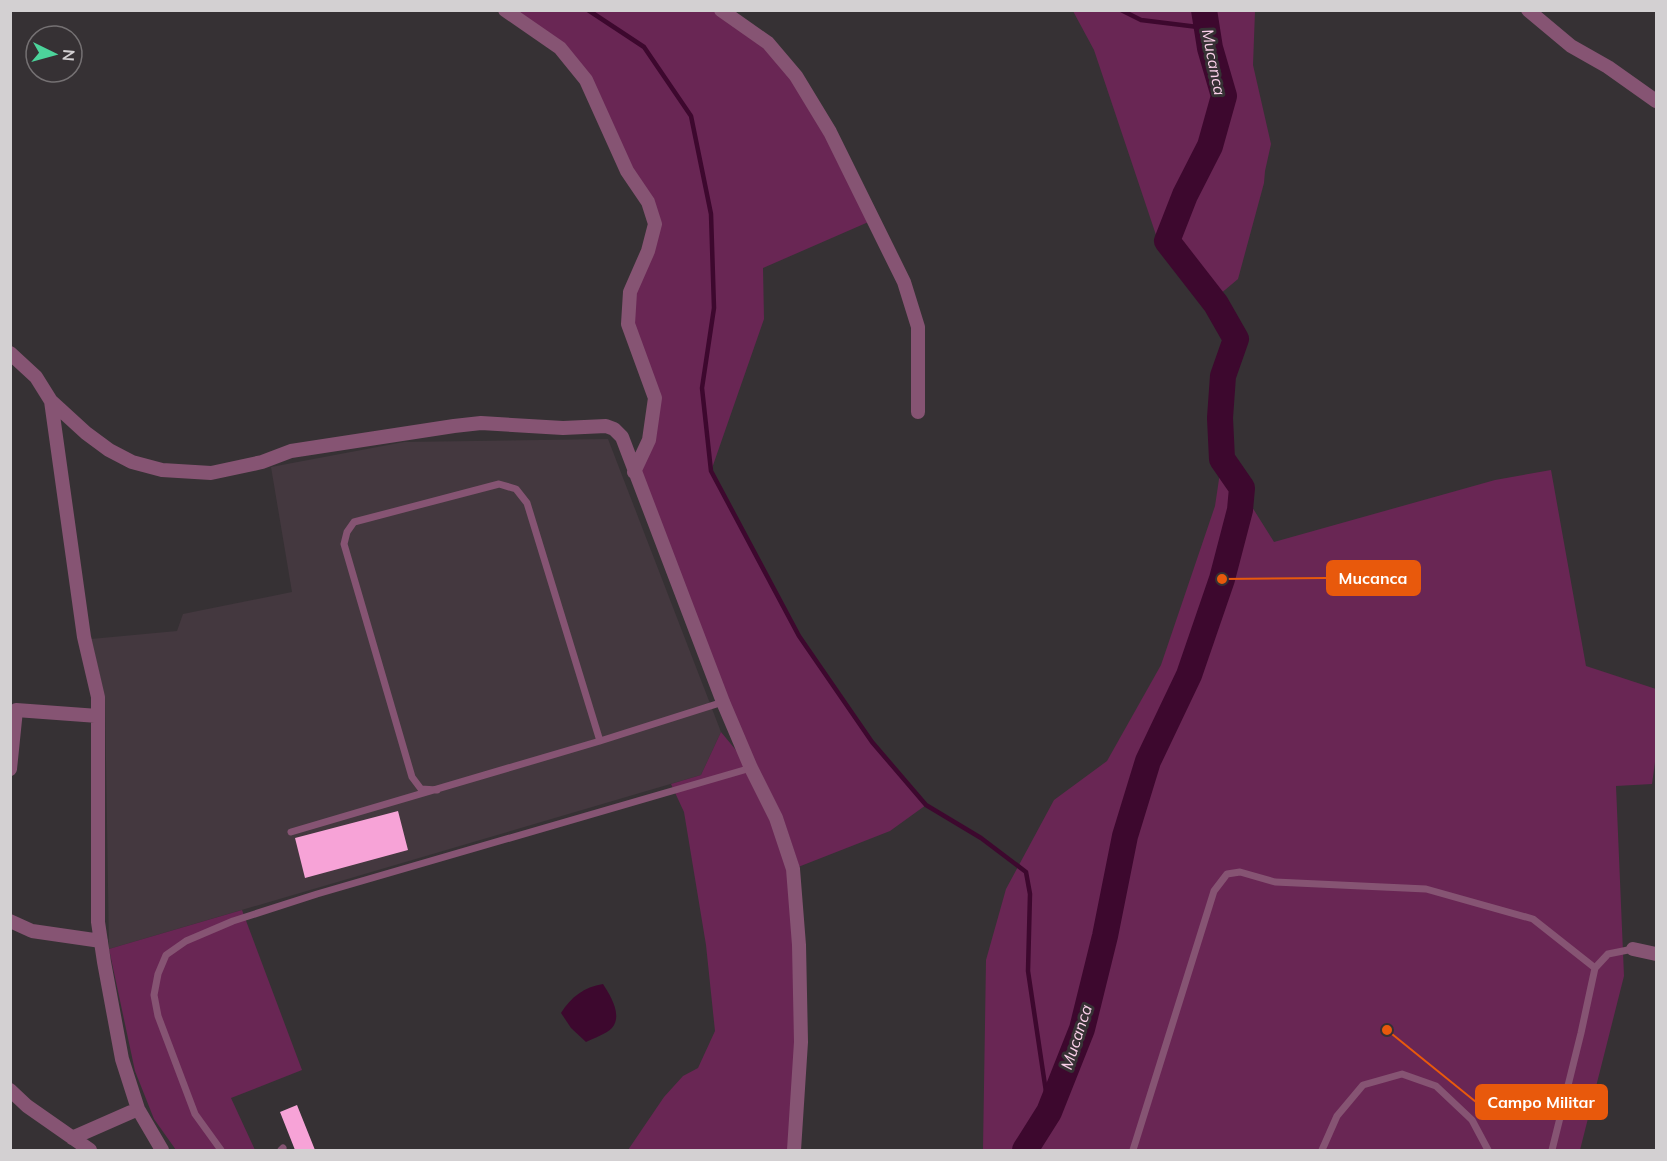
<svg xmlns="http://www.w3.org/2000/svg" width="1667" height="1161" viewBox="0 0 1667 1161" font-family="Mulish,sans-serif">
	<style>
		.built { fill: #44383f }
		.green { fill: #692654 }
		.water { fill: #3d082e }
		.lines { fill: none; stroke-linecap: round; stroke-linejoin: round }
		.stream { stroke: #3d082e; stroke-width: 4.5 }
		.river { stroke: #3d082e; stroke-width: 26 }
		.building { fill: #f7a3d7 }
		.lane { stroke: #865473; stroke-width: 7 }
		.street { stroke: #865473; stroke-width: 14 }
		.labels { text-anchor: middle; stroke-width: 6; stroke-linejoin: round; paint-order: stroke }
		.water-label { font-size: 16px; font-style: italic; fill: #fbd0ea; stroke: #363134 }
		.leader { fill: none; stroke: #e8590c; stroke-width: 2 }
		.callout-dot { fill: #e8590c; stroke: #363134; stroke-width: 2 }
		.callout { fill: #e8590c; stroke: #e8590c; stroke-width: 2 }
		.callout-label { font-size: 16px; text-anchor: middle; font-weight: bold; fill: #fff }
	</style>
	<rect width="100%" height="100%" fill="#363134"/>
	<!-- built -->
	<path class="built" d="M 608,439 L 721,732 L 701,775 L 109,949 L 105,697 L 91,639 L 177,631 L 183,614 L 292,592 L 271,467 L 404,442 Z"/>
	<!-- green -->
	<path class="green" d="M 505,11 L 721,11 L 796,76 L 873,220 L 763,268 L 764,319 L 711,471 L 799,636 L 872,742 L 926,805 L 890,831 L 793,869 L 799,945 L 794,1150 L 628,1150 L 664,1097 L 683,1076 L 698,1068 L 715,1031 L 706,945 L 684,812 L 671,784 L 701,775 L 721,732 L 749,766 L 634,472 L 655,399 L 628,324 L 655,224 L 586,80 L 560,48 Z
		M 1073,11 L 1255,11 L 1253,65 L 1271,144 L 1265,171 L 1264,183 L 1238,279 L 1213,300 L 1156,235 L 1094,50 Z
		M 1222,459 L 1274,542 L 1495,480 L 1551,470 L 1586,666 L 1656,689 L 1656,755 L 1652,784 L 1616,786 L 1624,976 L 1580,1150 L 983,1150 L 986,960 L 1006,889 L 1054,800 L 1107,761 L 1161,665 L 1215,506 Z
		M 242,910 L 302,1070 L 231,1098 L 255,1150 L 176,1150 L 154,1119 L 135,1071 L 109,949 Z"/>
	<!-- water -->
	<path class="water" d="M 603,984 C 610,995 623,1015 612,1028 C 606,1034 594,1038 586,1042 L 571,1028 L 561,1013 C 571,997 584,987 603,984 Z"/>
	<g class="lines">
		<!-- stream -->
		<path class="stream" d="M 588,10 L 644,47 L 691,116 L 711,214 L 714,308 L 702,388 L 711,471 L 799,636 L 872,742 L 926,805 L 981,838 L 1026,872 L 1030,894 L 1028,971 L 1049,1112
			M 1121,10 L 1141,20 L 1206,28"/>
		<!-- river -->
		<path class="river" d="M 1025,1150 L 1049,1112 L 1082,1029 L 1105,936 L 1125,836 L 1148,761 L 1189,675 L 1222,579 L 1240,510 L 1242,488 L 1222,459 L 1220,418 L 1223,376 L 1236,339 L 1216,304 L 1167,241 L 1185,195 L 1210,146 L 1224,96 L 1210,48 L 1204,10"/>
	</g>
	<!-- building -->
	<path class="building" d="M 398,811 L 408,850 L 305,878 L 295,838 Z
		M 297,1105 L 315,1150 L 295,1150 L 280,1112 Z"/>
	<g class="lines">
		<!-- lane -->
		<path class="lane" d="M 437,790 L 421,789 L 412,777 L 344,544 L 347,532 L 354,522 L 499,484 L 516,489 L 527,503 L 600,741
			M 291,832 L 600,741 L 723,702
			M 221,1150 L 195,1114 L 158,1016 L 154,995 L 158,974 L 166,955 L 186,941 L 233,921 L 317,894 L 751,768
			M 281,1150 L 283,1148
			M 1133,1150 L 1214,891 L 1227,874 L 1240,872 L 1275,882 L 1426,889 L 1533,919 L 1595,968 L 1608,954 L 1633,949
			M 1322,1150 L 1337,1116 L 1363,1085 L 1402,1074 L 1436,1086 L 1472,1120 L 1488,1150
			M 1552,1150 L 1581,1033 L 1595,968"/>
		<!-- street -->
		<path class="street" d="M 505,10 L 560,48 L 586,80 L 627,171 L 648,202 L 655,224 L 648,251 L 630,292 L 628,324 L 655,398 L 649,440 L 634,472
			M 721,10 L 768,43 L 796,76 L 830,132 L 904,282 L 918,327 L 918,412
			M 1528,10 L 1571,46 L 1608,67 L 1656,101
			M 10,353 L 36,377 L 51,401 L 86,433 L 109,450 L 132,462 L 162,470 L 211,473 L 262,462 L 291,451 L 454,426 L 481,423 L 563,428 L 606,426 L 614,429 L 622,437 L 723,702 L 751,768 L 776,818 L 793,869 L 799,945 L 801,1042 L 794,1150
			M 51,401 L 84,637 L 98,697 L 98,922 L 104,962 L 122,1059 L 138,1109 L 162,1150
			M 10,769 L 16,710 L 98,716
			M 10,921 L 32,931 L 101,941
			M 1633,949 L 1656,954
			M 10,1090 L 27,1106 L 90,1150
			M 72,1138 L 138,1109"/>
	</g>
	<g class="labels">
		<!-- water labels -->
		<g class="water-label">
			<text transform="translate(1214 62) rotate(79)" y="6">Mucanca</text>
			<text transform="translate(1076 1037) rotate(-72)" y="6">Mucanca</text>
		</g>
	</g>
	<!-- callouts -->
	<path class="leader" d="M1222 579L1327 578M1387 1030L1476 1102"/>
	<g class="callout-dot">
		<circle cx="1222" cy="579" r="6"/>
		<circle cx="1387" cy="1030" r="6"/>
	</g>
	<g class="callout">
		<rect x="1327" y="561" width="93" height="34" rx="6"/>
		<rect x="1476" y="1085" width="131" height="34" rx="6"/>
	</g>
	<g class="callout-label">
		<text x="1373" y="584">Mucanca</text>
		<text x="1541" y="1108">Campo Militar</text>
	</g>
	<!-- border -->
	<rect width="1667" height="1161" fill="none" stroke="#d3d0d2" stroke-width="24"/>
	<!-- north arrow -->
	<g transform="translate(54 54) rotate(95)"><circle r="28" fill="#363134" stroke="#757173" stroke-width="1.5"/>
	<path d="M0-4.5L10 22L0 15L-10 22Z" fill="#4cd49b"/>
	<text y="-9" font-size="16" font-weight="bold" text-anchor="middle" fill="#d3d0d2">N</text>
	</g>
</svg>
